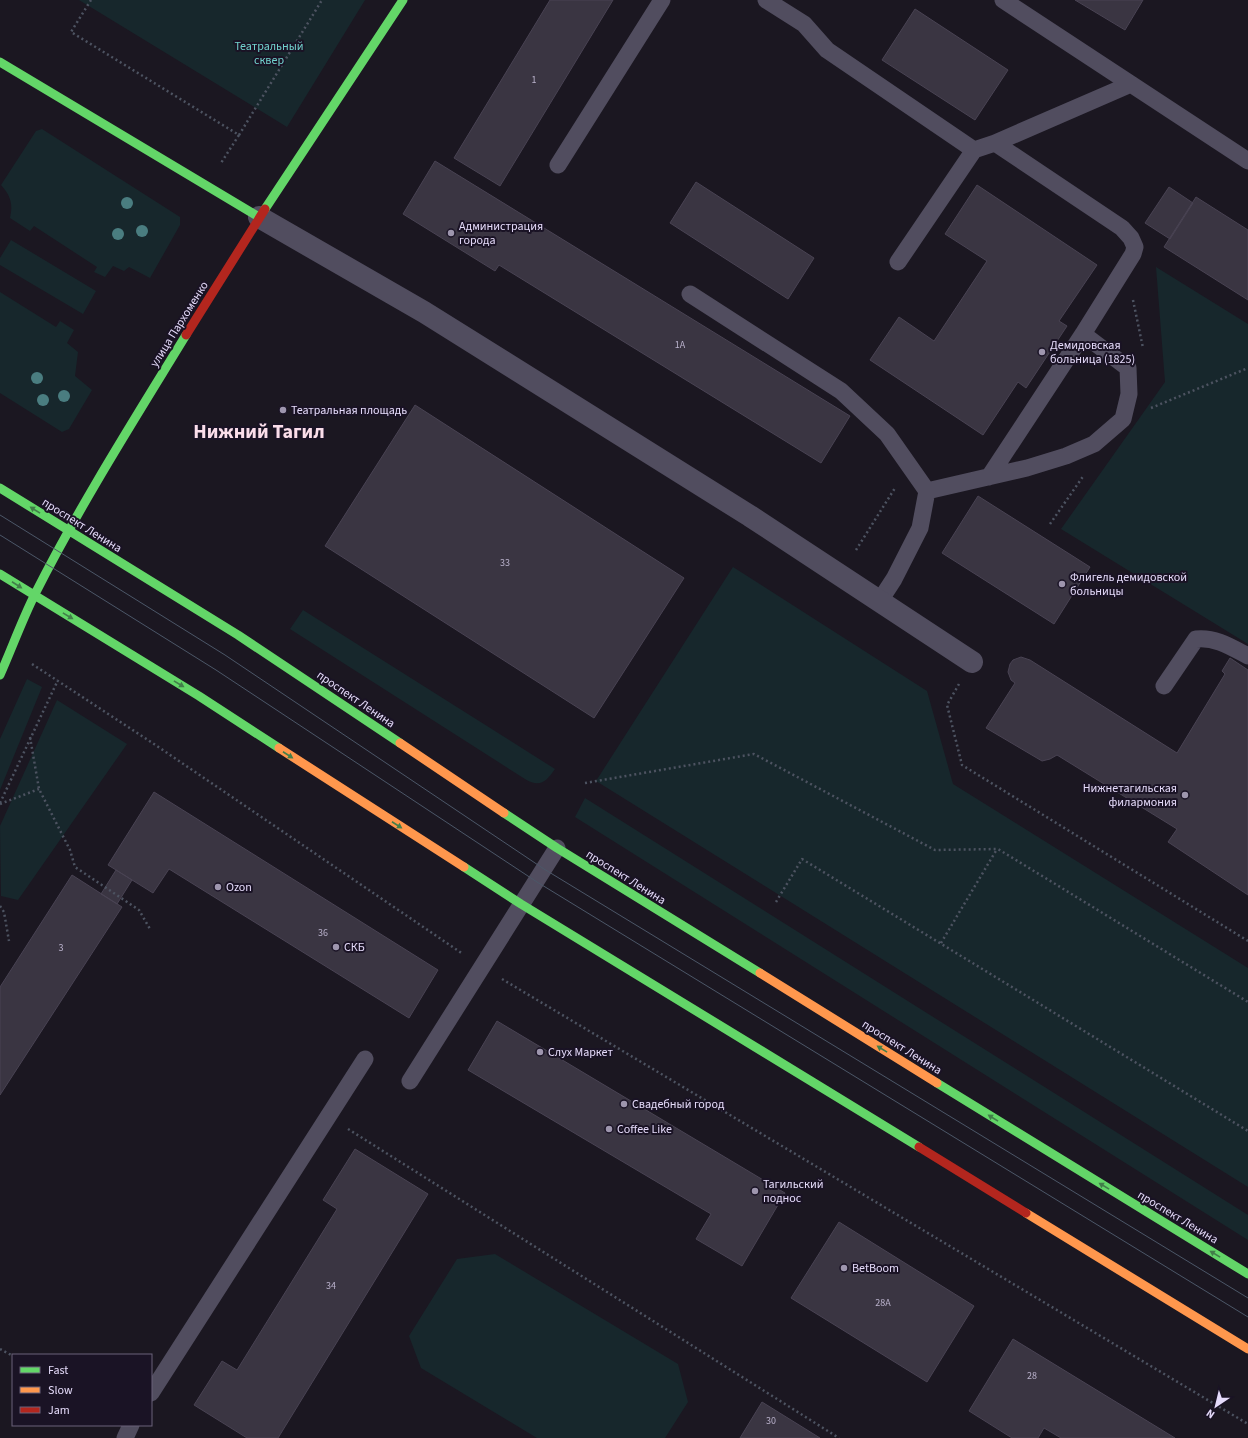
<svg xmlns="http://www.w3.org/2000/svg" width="1248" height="1438" viewBox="0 0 1248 1438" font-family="'Source Sans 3',sans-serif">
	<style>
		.green { fill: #17272c }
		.building { fill: #3a3542; stroke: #494353 }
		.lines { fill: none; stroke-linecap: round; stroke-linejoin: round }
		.path { stroke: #4d5361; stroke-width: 2.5; stroke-dasharray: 2 3; stroke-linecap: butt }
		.lane { stroke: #514d5f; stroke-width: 17 }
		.street { stroke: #514d5f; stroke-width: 22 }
		.fast { stroke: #63d668; stroke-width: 9 }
		.slow { stroke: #ff974d; stroke-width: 9 }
		.jam { stroke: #b3261e; stroke-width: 9 }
		.tram { stroke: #4c5768; stroke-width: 1 }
		.tree { fill: #4a7d80 }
		.oneway { fill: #427e4a }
		.poi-dot { fill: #9e96ae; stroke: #1a1325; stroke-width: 1.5 }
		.labels { text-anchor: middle; stroke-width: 4; stroke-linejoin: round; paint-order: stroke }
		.number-label { font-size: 10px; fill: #bab2cc }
		.park-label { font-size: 12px; fill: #71d1cd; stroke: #1a1325 }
		.poi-label { font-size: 12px; fill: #e5dbfa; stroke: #1a1325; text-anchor: start }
		.street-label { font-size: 12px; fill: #e5dbfa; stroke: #1a1325 }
		.town-label { font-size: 20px; font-weight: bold; fill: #faddea; stroke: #1a1325 }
	</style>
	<rect width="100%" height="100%" fill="#1b1721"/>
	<!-- green -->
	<path class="green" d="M 79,0 L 365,0 L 287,127 Z
		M 42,129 L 180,217 L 180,225 L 150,278 L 129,267 L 124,271 L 113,266 L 105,277 L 94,272 L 97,267 L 34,226 L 30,231 L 10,218 C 13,204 11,196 1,185 L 36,131 Z
		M 11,240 L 96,291 L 83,314 L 0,265 L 0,258 Z
		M 1156,267 L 1248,324 L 1248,644 L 1061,529 L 1165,382 Z
		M 0,292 L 56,327 L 60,321 L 74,330 L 67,343 L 78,352 L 75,376 L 92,390 L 69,429 L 62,432 L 0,393 Z
		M 733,567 L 927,691 L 953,784 L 1248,968 L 1248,1187 L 596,781 Z
		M 303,610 L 555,769 C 546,782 540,788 525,779 L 290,629 Z
		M 27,679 L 42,687 L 0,790 L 0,739 Z
		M 57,700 L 127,744 L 18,900 L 1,896 L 0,826 Z
		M 585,798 L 1248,1215 L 1248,1240 L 575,817 Z
		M 495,1254 L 678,1364 L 688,1402 L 665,1438 L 537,1438 L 421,1368 L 409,1336 L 457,1259 Z"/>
	<!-- building -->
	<path class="building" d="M 550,0 L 613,0 L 500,186 L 454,158 Z
		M 1075,0 L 1143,0 L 1125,30 Z
		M 915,9 L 1008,70 L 975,120 L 882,60 Z
		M 435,161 L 850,416 L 821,463 L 499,265 L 495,271 L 403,214 Z
		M 696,182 L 814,258 L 788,299 L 670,223 Z
		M 977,185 L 1097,265 L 1059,321 L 1067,326 L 1026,388 L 1018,382 L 983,435 L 870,360 L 899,317 L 934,341 L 987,261 L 945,234 Z
		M 1169,187 L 1193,203 L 1170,239 L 1145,223 Z
		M 1196,197 L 1248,230 L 1248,300 L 1164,247 Z
		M 415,405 L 684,578 L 594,718 L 325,546 Z
		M 978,496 L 1090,567 L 1054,624 L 942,553 Z
		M 1021,657 L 1030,660 L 1177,753 L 1225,674 L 1222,671 L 1230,658 L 1248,670 L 1248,895 L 1168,842 L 1177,829 L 1057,755 L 1050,759 L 1042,761 L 986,728 L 1015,683 L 1011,680 L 1008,672 L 1010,664 L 1013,660 Z
		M 154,792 L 438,970 L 409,1018 L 169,869 L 153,893 L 108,865 Z
		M 116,870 L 132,880 L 117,904 L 101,894 Z
		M 72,875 L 122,907 L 0,1095 L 0,987 Z
		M 497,1021 L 785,1193 L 742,1266 L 696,1239 L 711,1214 L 468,1070 Z
		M 355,1149 L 428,1194 L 278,1438 L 247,1438 L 194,1405 L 222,1361 L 237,1370 L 337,1209 L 323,1200 Z
		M 839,1222 L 974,1306 L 927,1382 L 791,1298 Z
		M 1013,1339 L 1175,1438 L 1061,1438 L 1044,1428 L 1038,1438 L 1012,1438 L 969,1411 Z
		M 762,1402 L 820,1438 L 740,1438 Z"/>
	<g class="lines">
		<!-- path -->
		<path class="path" d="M 91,0 L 71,32 L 239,135 L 221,163
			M 239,135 L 322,0
			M 1133,300 L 1143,348
			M 1151,408 L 1248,368
			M 1050,524 L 1084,475
			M 856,550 L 895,488
			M 32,664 L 154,744 L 463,954
			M 959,684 L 947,705 L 962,765 L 1248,941
			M 30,737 L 39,789 L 70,850 L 75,867 L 139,910 L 150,929
			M 585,783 L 754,754 L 935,850 L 998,849 L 1248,1002
			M 0,803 L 58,680
			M 0,804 L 39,789
			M 776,902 L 802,859 L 1248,1131
			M 0,906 L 4,912 L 9,941
			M 941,943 L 997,849
			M 502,979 L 1248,1424
			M 348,1129 L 839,1438
			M 0,1349 L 13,1356"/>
		<!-- lane -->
		<path class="lane" d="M 766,0 L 804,24 L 827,50 L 974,150
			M 1003,0 L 1248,161
			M 558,165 L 662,0
			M 898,262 L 974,150 L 995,143 L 1131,84
			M 690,294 L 841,391 L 887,434 L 927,491 L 920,528 L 894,579 L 879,602
			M 989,477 L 1083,334 L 1133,254 L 1135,247 L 1131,238 L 1122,228 L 995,143
			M 927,491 L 1027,468 L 1066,456 L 1094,444 L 1123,419 L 1129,394 L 1128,368 L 1083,334
			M 1164,686 L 1196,639 C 1216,637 1231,647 1248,656
			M 410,1081 L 557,848
			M 151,1393 L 365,1059
			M 125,1438 L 131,1425"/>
		<!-- street -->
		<path class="street" d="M 259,217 L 424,312 L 750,516 L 972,662"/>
		<!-- fast -->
		<path class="fast" d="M 0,62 L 259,217
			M 265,209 L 403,0
			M 0,488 L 238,635 L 400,743
			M 0,574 L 199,696 L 279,748
			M 0,675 C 12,648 22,620 35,594 C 80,505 134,420 186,335
			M 504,813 L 557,848 L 760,973
			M 464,867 L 521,904 L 919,1147
			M 937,1083 L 1248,1274"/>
		<!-- slow -->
		<path class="slow" d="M 400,743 L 504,813
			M 279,748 L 464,867
			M 760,973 L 937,1083
			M 1026,1213 L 1248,1349"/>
		<!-- jam -->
		<path class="jam" d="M 186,335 L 265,209
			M 919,1147 L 1026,1213"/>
		<!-- tram -->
		<path class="tram" d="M 0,515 L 225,655 L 544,869 L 1248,1298
			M 0,535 L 216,670 L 537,882 L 1248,1317"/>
	</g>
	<!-- trees -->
	<g class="tree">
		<circle cx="127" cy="203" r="6"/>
		<circle cx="142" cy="231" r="6"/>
		<circle cx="118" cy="234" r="6"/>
		<circle cx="37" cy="378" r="6"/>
		<circle cx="64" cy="396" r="6"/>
		<circle cx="43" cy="400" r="6"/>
	</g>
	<!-- one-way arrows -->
	<defs><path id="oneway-solid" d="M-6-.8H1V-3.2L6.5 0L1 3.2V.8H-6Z"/></defs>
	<g class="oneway">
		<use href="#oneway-solid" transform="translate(35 510) rotate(-148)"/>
		<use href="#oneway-solid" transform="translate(17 585) rotate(33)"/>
		<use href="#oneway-solid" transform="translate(68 616) rotate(31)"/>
		<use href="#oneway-solid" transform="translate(179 684) rotate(31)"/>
		<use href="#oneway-solid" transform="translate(288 755) rotate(33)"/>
		<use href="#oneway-solid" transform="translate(397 825) rotate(33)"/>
		<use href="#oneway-solid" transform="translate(882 1049) rotate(-148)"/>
		<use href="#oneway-solid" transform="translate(993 1118) rotate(-148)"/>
		<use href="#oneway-solid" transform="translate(1104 1186) rotate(-149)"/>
		<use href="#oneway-solid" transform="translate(1215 1254) rotate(-149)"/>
	</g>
	<!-- markers -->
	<g class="poi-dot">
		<circle cx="451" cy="233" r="4"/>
		<circle cx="1042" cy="352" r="4"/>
		<circle cx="283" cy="410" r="4"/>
		<circle cx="1062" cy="584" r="4"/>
		<circle cx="1185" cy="795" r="4"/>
		<circle cx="218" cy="887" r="4"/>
		<circle cx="336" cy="947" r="4"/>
		<circle cx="540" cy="1052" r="4"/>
		<circle cx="624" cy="1104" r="4"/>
		<circle cx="609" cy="1129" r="4"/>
		<circle cx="755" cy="1191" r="4"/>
		<circle cx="844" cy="1268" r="4"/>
	</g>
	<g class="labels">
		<!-- number labels -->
		<g class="number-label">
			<text x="534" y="83">1</text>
			<text x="680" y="348">1А</text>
			<text x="505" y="566">33</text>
			<text x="323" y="936">36</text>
			<text x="61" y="951">3</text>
			<text x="331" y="1289">34</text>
			<text x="883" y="1306">28А</text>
			<text x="1032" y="1379">28</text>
			<text x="771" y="1424">30</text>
		</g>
		<!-- park labels -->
		<g class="park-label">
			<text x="269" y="50">Театральный<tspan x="269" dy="14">сквер</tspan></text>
		</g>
		<!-- poi labels -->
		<g class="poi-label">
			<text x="459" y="230">Администрация<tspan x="459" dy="14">города</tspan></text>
			<text x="1050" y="349">Демидовская<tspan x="1050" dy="14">больница (1825)</tspan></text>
			<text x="291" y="414">Театральная площадь</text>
			<text x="1070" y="581">Флигель демидовской<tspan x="1070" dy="14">больницы</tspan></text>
			<text x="1177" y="792" text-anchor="end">Нижнетагильская<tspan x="1177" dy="14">филармония</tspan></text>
			<text x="226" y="891">Ozon</text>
			<text x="344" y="951">СКБ</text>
			<text x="548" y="1056">Слух Маркет</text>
			<text x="632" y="1108">Свадебный город</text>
			<text x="617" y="1133">Coffee Like</text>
			<text x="763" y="1188">Тагильский<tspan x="763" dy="14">поднос</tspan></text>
			<text x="852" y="1272">BetBoom</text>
		</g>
		<!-- street labels -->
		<g class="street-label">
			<text transform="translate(179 324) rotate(-58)" y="4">улица Пархоменко</text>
			<text transform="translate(82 525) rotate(32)" y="4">проспект Ленина</text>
			<text transform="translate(356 699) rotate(34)" y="4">проспект Ленина</text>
			<text transform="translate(626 877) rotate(32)" y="4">проспект Ленина</text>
			<text transform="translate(902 1047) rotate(32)" y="4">проспект Ленина</text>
			<text transform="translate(1178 1217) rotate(31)" y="4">проспект Ленина</text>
		</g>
		<!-- town labels -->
		<g class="town-label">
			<text x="259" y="438">Нижний Тагил</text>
		</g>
	</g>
	<!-- legend -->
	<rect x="12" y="1354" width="140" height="72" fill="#1a1325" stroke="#6b637a"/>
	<rect x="20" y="1367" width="20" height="6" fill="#63d668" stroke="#6b637a"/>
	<text x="48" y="1374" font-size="12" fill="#e5dbfa">Fast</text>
	<rect x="20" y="1387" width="20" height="6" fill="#ff974d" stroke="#6b637a"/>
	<text x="48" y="1394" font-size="12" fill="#e5dbfa">Slow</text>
	<rect x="20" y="1407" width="20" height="6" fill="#b3261e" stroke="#6b637a"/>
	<text x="48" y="1414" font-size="12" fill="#e5dbfa">Jam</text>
	<!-- north arrow -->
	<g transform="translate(1216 1406) rotate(215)" stroke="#1a1325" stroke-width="3" paint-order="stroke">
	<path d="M0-3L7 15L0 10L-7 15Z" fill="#e5dbfa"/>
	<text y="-6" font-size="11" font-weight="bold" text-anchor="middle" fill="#e5dbfa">N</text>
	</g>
</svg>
